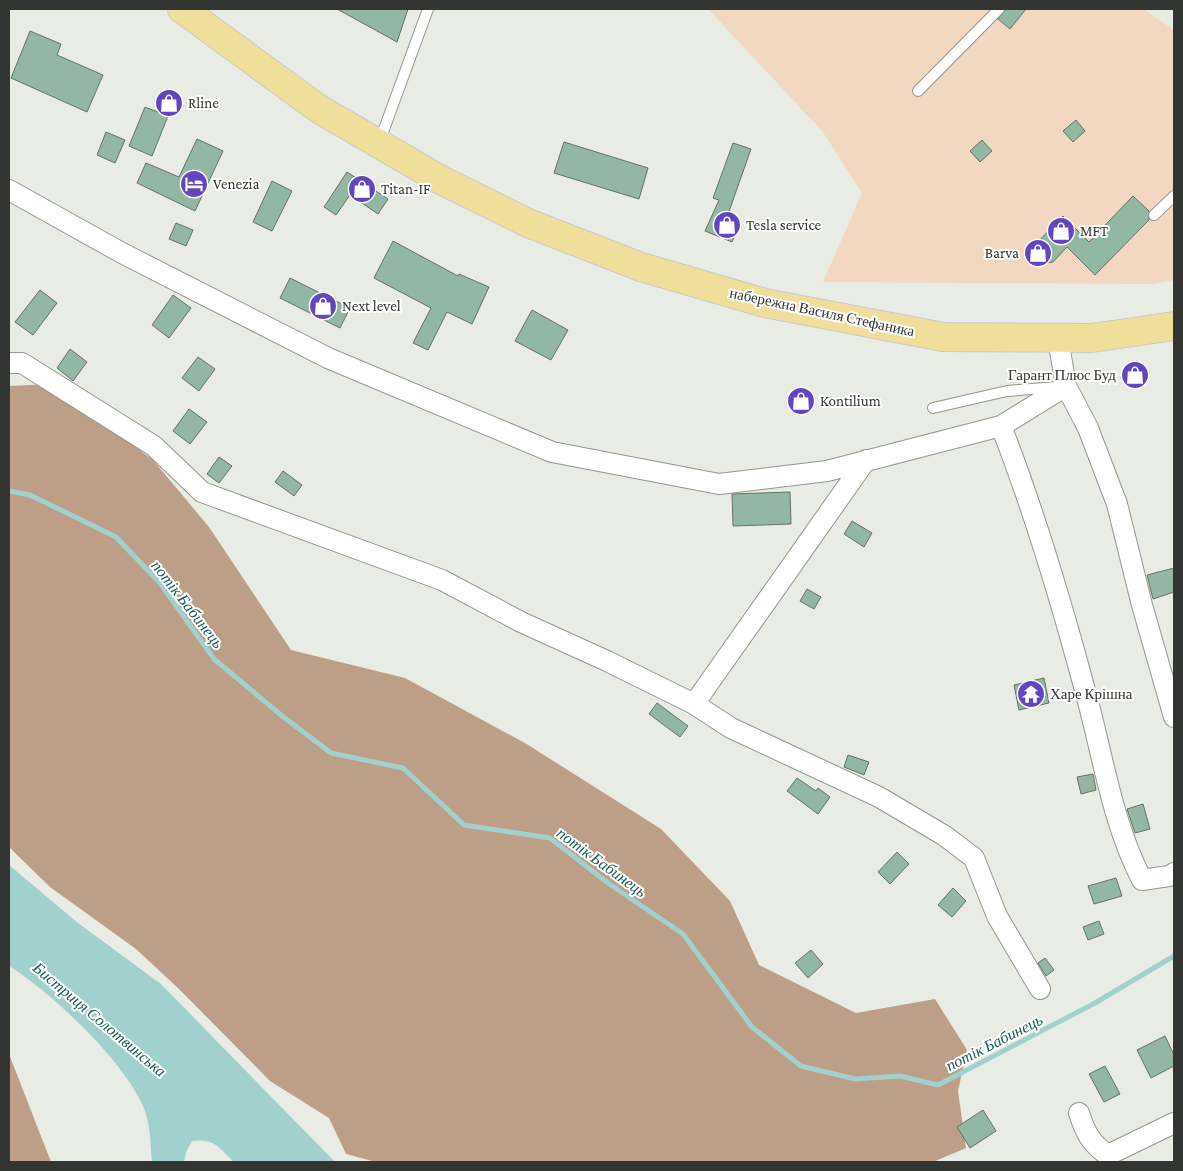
<svg xmlns="http://www.w3.org/2000/svg" width="1183" height="1171" viewBox="0 0 1183 1171" font-family="'Crimson Pro',serif">
	<style>
		.green { fill: #f2d7c1 }
		.forest { fill: #bc9f86 }
		.water { fill: #a1d0ce }
		.lines { fill: none; stroke-linecap: round; stroke-linejoin: round }
		.stream { stroke: #a1d0ce; stroke-width: 5 }
		.building { fill: #92b7a2; stroke: #676f6a }
		.lane-casing { stroke: #93978f; stroke-width: 12 }
		.street-casing { stroke: #93978f; stroke-width: 22 }
		.primary-casing { stroke: #cacaca; stroke-width: 30 }
		.lane { stroke: #fff; stroke-width: 10 }
		.street { stroke: #fff; stroke-width: 20 }
		.primary { stroke: #f0df9b; stroke-width: 28 }
		.labels { text-anchor: middle; stroke-width: 4; stroke-linejoin: round; paint-order: stroke }
		.poi-label { font-size: 15px; fill: #333532; stroke: #fff; text-anchor: start }
		.street-label { font-size: 15px; fill: #333532; stroke: #fff }
		.water-label { font-size: 16px; font-style: italic; fill: #1c5b59; stroke: #fff }
	</style>
	<rect width="100%" height="100%" fill="#e8ece4"/>
	<!-- green -->
	<path class="green" d="M 708,9 L 1144,9 L 1174,30 L 1174,280 L 1153,284 L 823,282 L 862,193 L 823,132 Z"/>
	<!-- forest -->
	<path class="forest" d="M 52,384 L 153,460 L 209,527 L 291,650 L 405,678 L 525,743 L 661,829 L 730,901 L 759,965 L 856,1013 L 935,999 L 967,1050 L 958,1091 L 966,1148 L 933,1162 L 376,1162 L 346,1154 L 329,1118 L 270,1081 L 179,989 L 136,949 L 50,887 L 9,847 L 9,386 Z
		M 9,1054 L 51,1162 L 9,1162 Z"/>
	<!-- water -->
	<path class="water" d="M 9,865 L 78,923 L 161,984 L 335,1162 L 234,1162 C 219,1148 215,1138 192,1141 L 186,1152 L 184,1162 L 152,1162 C 150,1143 151,1124 143,1106 C 123,1060 51,992 9,966 Z"/>
	<g class="lines">
		<!-- stream -->
		<path class="stream" d="M 9,491 L 30,495 L 116,537 L 160,583 L 214,659 L 281,715 L 331,753 L 403,768 L 464,825 L 550,838 L 608,883 L 683,934 L 752,1027 L 801,1066 L 855,1079 L 900,1076 L 938,1085 L 1095,1003 L 1174,956"/>
	</g>
	<!-- building -->
	<path class="building" d="M 337,9 L 408,9 L 397,42 Z
		M 1006,9 L 1026,9 L 1010,29 L 998,19 Z
		M 30,31 L 61,44 L 57,55 L 103,75 L 87,112 L 11,78 Z
		M 145,107 L 168,116 L 152,156 L 129,146 Z
		M 1076,120 L 1085,131 L 1073,142 L 1063,131 Z
		M 106,132 L 125,140 L 115,163 L 97,155 Z
		M 197,139 L 223,151 L 195,211 L 137,183 L 146,163 L 179,177 Z
		M 982,140 L 992,151 L 980,162 L 970,151 Z
		M 564,142 L 648,168 L 639,199 L 554,173 Z
		M 733,143 L 751,149 L 726,220 L 739,225 L 732,242 L 705,231 L 719,200 L 713,198 Z
		M 347,172 L 388,199 L 378,214 L 350,195 L 336,215 L 324,207 Z
		M 272,181 L 292,191 L 272,231 L 253,222 Z
		M 1133,196 L 1149,211 L 1149,220 L 1095,275 L 1067,247 L 1053,262 L 1037,264 L 1025,255 L 1063,216 L 1089,242 Z
		M 176,223 L 193,230 L 186,246 L 169,239 Z
		M 393,241 L 458,276 L 459,274 L 489,287 L 472,324 L 447,312 L 428,350 L 413,343 L 431,308 L 374,278 Z
		M 290,278 L 350,308 L 340,328 L 280,298 Z
		M 40,290 L 57,303 L 33,335 L 15,322 Z
		M 173,295 L 191,308 L 169,338 L 152,325 Z
		M 532,310 L 568,330 L 551,360 L 515,341 Z
		M 70,349 L 87,362 L 73,381 L 57,368 Z
		M 198,357 L 215,369 L 199,391 L 182,378 Z
		M 189,409 L 207,422 L 190,444 L 173,431 Z
		M 219,457 L 232,466 L 219,483 L 207,474 Z
		M 283,471 L 302,485 L 294,496 L 275,482 Z
		M 790,492 L 791,524 L 733,526 L 732,494 Z
		M 852,521 L 872,533 L 864,547 L 844,534 Z
		M 1174,568 L 1174,592 L 1153,599 L 1147,575 Z
		M 807,589 L 821,597 L 814,609 L 800,601 Z
		M 1044,678 L 1049,703 L 1019,710 L 1014,685 Z
		M 657,703 L 688,726 L 680,737 L 649,714 Z
		M 848,755 L 869,762 L 864,775 L 844,767 Z
		M 1093,774 L 1096,790 L 1081,794 L 1077,777 Z
		M 797,778 L 816,791 L 818,788 L 830,797 L 818,814 L 787,791 Z
		M 1143,804 L 1150,829 L 1135,833 L 1127,809 Z
		M 897,852 L 909,864 L 890,884 L 878,872 Z
		M 1116,878 L 1122,896 L 1094,904 L 1088,886 Z
		M 953,888 L 966,901 L 952,917 L 938,905 Z
		M 1099,921 L 1104,934 L 1088,940 L 1083,927 Z
		M 811,950 L 823,964 L 808,978 L 795,963 Z
		M 1045,958 L 1054,970 L 1046,976 L 1038,963 Z
		M 1165,1036 L 1174,1055 L 1174,1066 L 1151,1078 L 1137,1050 Z
		M 1105,1066 L 1120,1094 L 1104,1102 L 1089,1074 Z
		M 983,1110 L 996,1131 L 970,1148 L 957,1127 Z"/>
	<g class="lines">
		<!-- lane casing -->
		<g class="lane-casing">
			<path id="lane" d="M 918,91 L 999,9
				M 379,143 L 428,9
				M 1154,215 L 1174,196
				M 933,408 L 1007,391 L 1057,387"/>
		</g>
		<!-- street casing -->
		<g class="street-casing">
			<path id="street" d="M 9,190 L 122,253 L 328,358 L 552,452 L 719,484 L 827,471 L 1001,426 L 1066,386 L 1058,339
				M 9,363 L 22,363 L 154,446 L 202,492 L 442,580 L 521,622 L 607,661 L 694,704 L 731,728 L 879,797 L 945,836 L 974,858 L 997,916 L 1040,989
				M 1066,386 L 1088,428 L 1117,504 L 1142,605 L 1174,717
				M 1001,426 C 1035,513 1062,604 1086,694 C 1103,756 1112,822 1142,880 L 1169,876 L 1174,873
				M 694,704 L 866,460
				M 1079,1113 C 1085,1132 1091,1144 1108,1155 L 1174,1123"/>
		</g>
		<!-- primary casing -->
		<g class="primary-casing">
			<path id="primary" d="M 182,9 L 319,109 L 441,180 L 528,223 L 641,267 L 765,303 L 943,337 L 1092,338 L 1174,326"/>
		</g>
		<!-- lane -->
		<use href="#lane" class="lane"/>
		<!-- street -->
		<use href="#street" class="street"/>
		<!-- primary -->
		<use href="#primary" class="primary"/>
	</g>
	<!-- icons -->
	<defs>
		<g id="shop-disc" transform="scale(1.4375)"><circle r="9.5" fill="#6346bf" stroke="#fff"/><path d="M-5-2.5h2.3a2.7 3.5 0 0 1 5.4 0H5L5.5 6h-11ZM-1.5-2.5h3a1.5 2.3 0 0 0-3 0Z" fill="#fff"/></g>
		<g id="hotel-disc" transform="scale(1.4375)"><circle r="9.5" fill="#6346bf" stroke="#fff"/><path d="M-6-4.5h1.5V1H6V5H4.5V3h-9V5H-6ZM-4 0a1.8 1.8 0 1 1 3.6 0ZM.5 0V-2.5h3Q6-2.5 6 0Z" fill="#fff"/></g>
		<g id="temple-disc" transform="scale(1.4375)"><circle r="9.5" fill="#6346bf" stroke="#fff"/><path d="M0-6L5-2H3V0L6.5 2.5H4V6H1.5V3h-3V6H-4V2.5H-6.5L-3 0V-2H-5Z" fill="#fff"/></g>
	</defs>
	<g fill-rule="evenodd">
		<use href="#shop-disc" x="169" y="103"/>
		<use href="#hotel-disc" x="194" y="184"/>
		<use href="#shop-disc" x="362" y="189"/>
		<use href="#shop-disc" x="727" y="225"/>
		<use href="#shop-disc" x="1061" y="231"/>
		<use href="#shop-disc" x="1038" y="253"/>
		<use href="#shop-disc" x="323" y="306"/>
		<use href="#shop-disc" x="1135" y="375"/>
		<use href="#shop-disc" x="801" y="401"/>
		<use href="#temple-disc" x="1031" y="694"/>
	</g>
	<g class="labels">
		<!-- poi labels -->
		<g class="poi-label">
			<text x="188" y="108">Rline</text>
			<text x="213" y="189">Venezia</text>
			<text x="381" y="194">Titan-IF</text>
			<text x="746" y="230">Tesla service</text>
			<text x="1080" y="236">MFT</text>
			<text x="1019" y="258" text-anchor="end">Barva</text>
			<text x="342" y="311">Next level</text>
			<text x="1116" y="380" text-anchor="end">Гарант Плюс Буд</text>
			<text x="820" y="406">Kontilium</text>
			<text x="1050" y="699">Харе Крішна</text>
		</g>
		<!-- street labels -->
		<g class="street-label">
			<text transform="translate(822 312) rotate(12)" y="5">набережна Василя Стефаника</text>
		</g>
		<!-- water labels -->
		<g class="water-label">
			<text transform="translate(188 604) rotate(52)" y="6">потік Бабинець</text>
			<text transform="translate(602 862) rotate(36)" y="6">потік Бабинець</text>
			<text transform="translate(100 1019) rotate(40)" y="6">Бистриця Солотвинська</text>
			<text transform="translate(994 1042) rotate(-27)" y="6">потік Бабинець</text>
		</g>
	</g>
	<!-- border -->
	<rect width="1183" height="1171" fill="none" stroke="#333532" stroke-width="20"/>
</svg>
